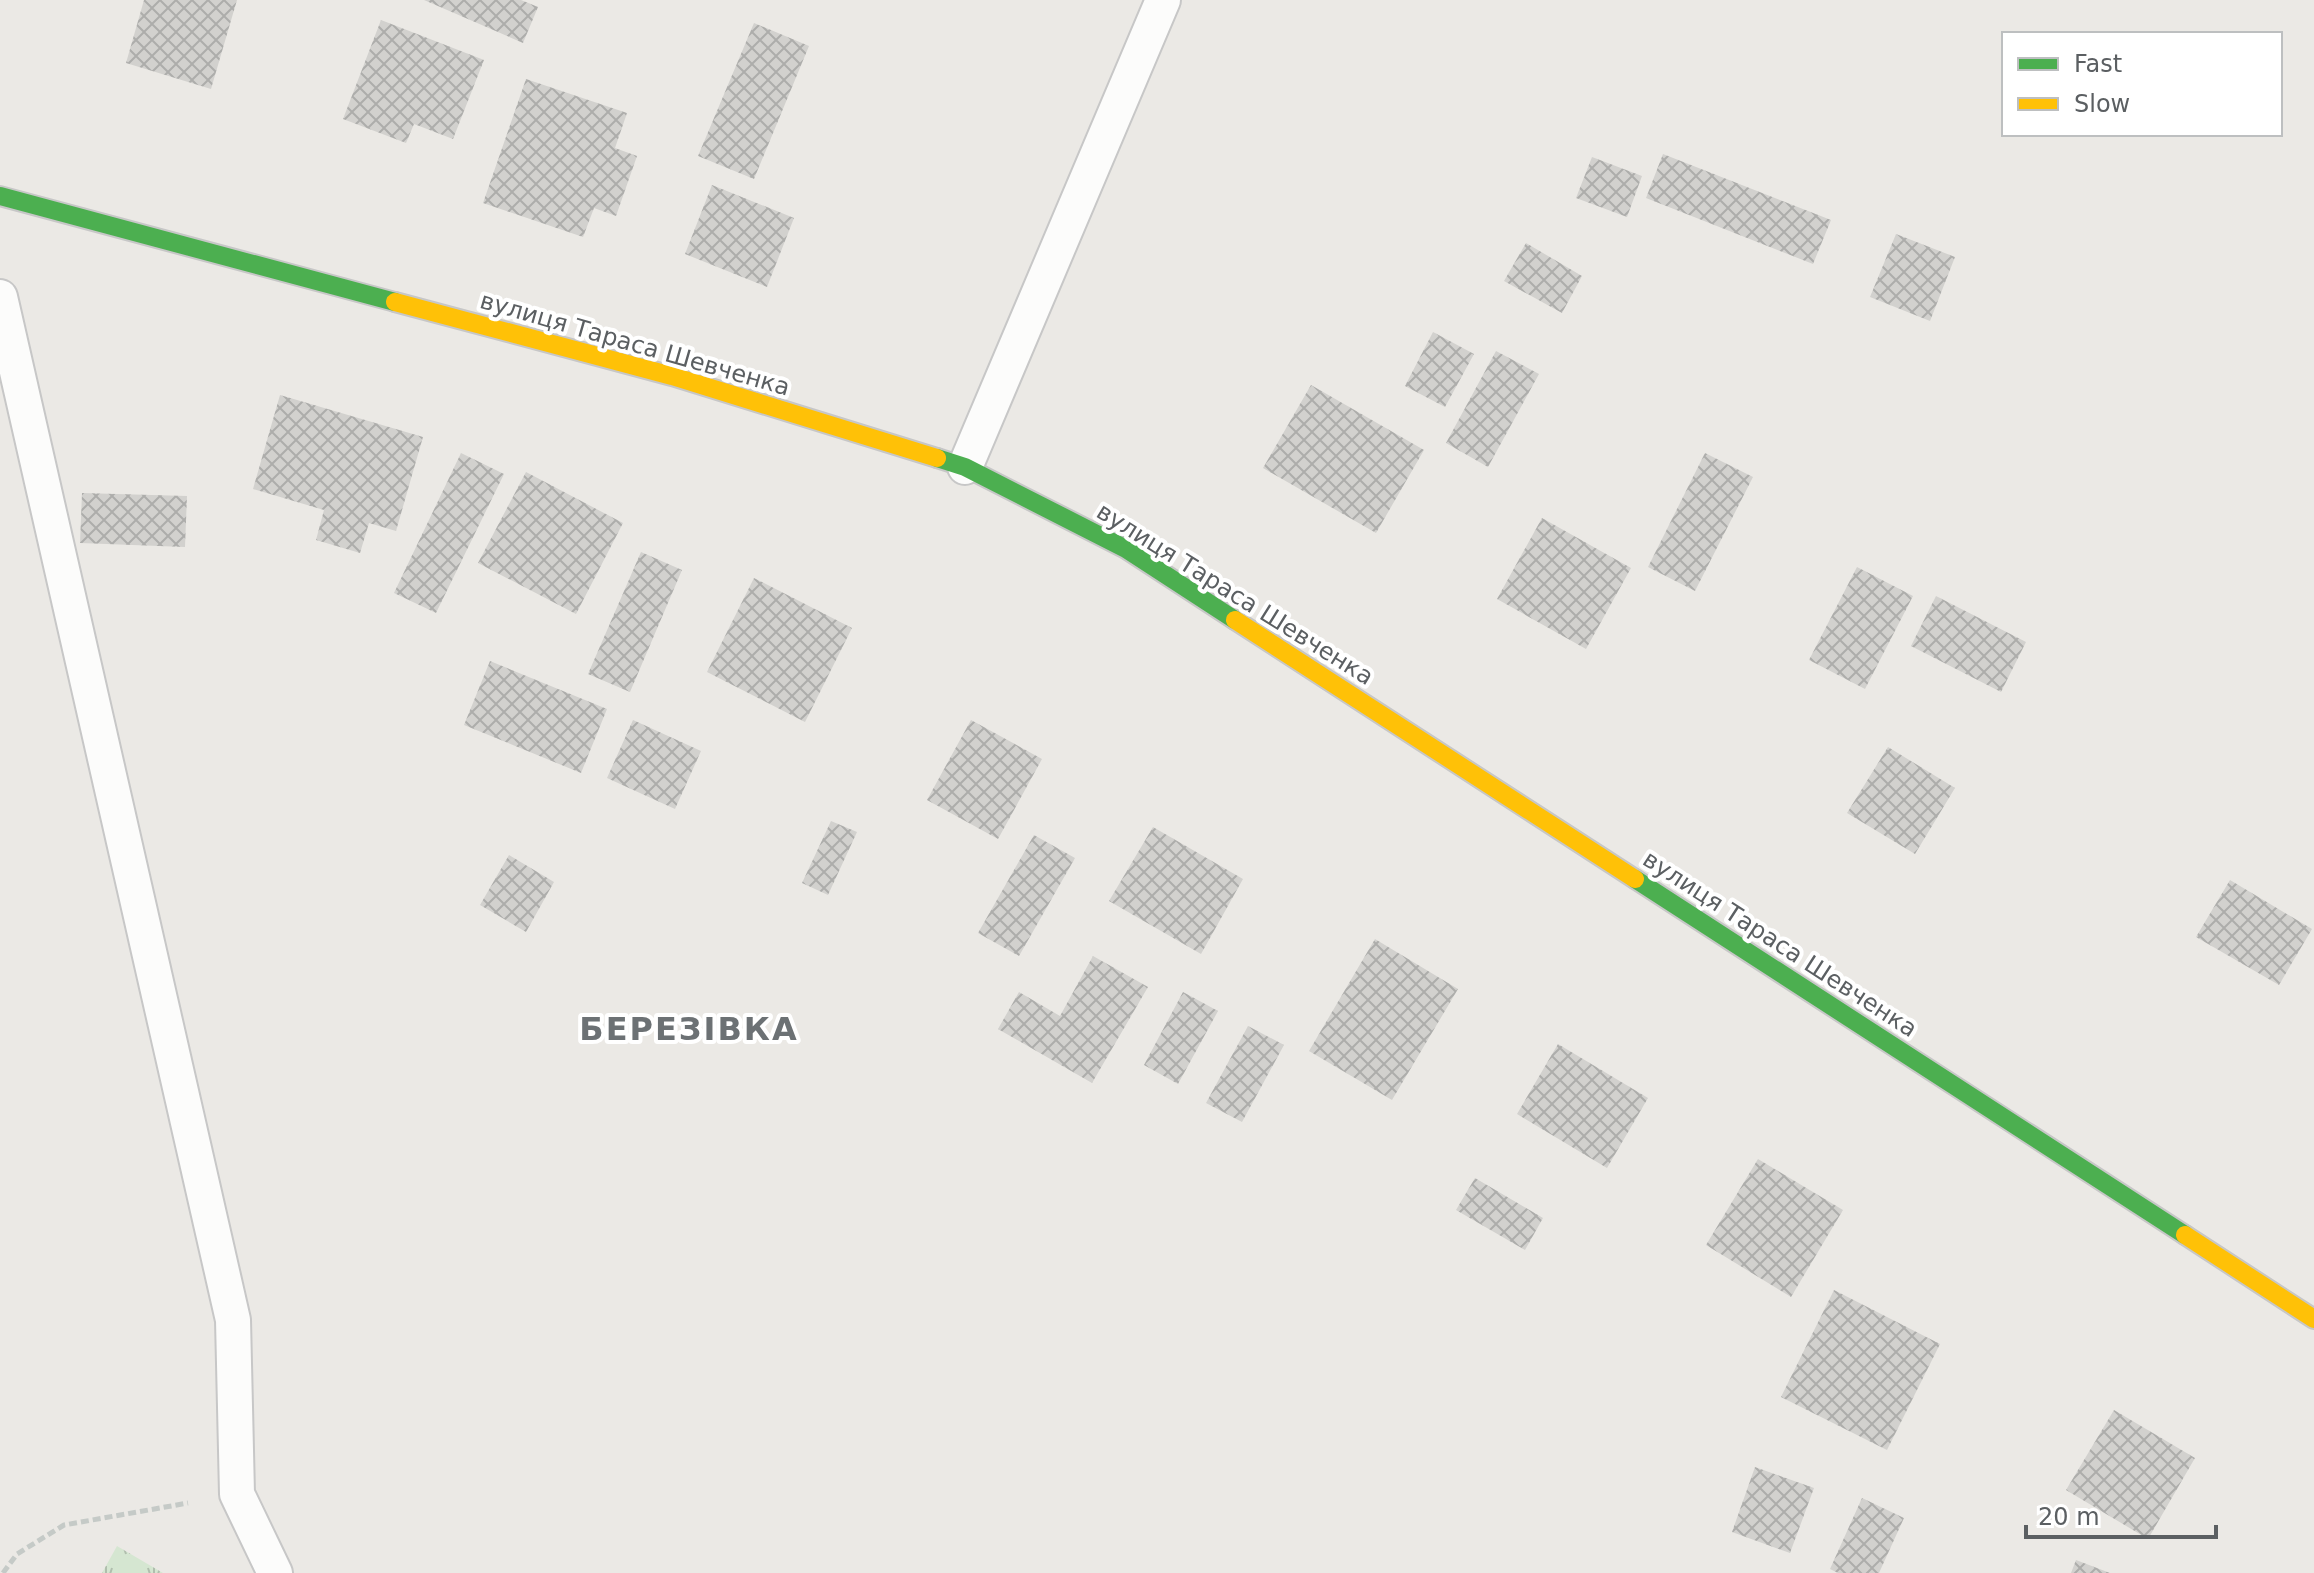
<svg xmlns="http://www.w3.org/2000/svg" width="2314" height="1573" viewBox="0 0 2314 1573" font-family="'DejaVu Sans',sans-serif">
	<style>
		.grass { fill: url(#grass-tufts) }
		.building { fill: url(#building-cross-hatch) }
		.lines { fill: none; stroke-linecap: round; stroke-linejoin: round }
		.lane-casing { stroke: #c7c7c7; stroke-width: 38 }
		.fast-casing { stroke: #c7c7c7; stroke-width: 22 }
		.slow-casing { stroke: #c7c7c7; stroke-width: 22 }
		.path { stroke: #c5cac7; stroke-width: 5; stroke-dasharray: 8 4; stroke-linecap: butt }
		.lane { stroke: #fcfcfb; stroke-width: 34 }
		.fast { stroke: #4caf50; stroke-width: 18 }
		.slow { stroke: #ffc107; stroke-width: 18 }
		.labels { text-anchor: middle; stroke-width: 8; stroke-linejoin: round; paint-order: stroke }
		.street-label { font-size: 24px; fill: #5b5f62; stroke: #fff }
		.district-label { font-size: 32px; font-weight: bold; letter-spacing: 2px; fill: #6c7174; stroke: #fff }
	</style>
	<defs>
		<pattern id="grass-tufts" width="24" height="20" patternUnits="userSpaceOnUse" patternTransform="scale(2)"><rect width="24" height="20" fill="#d5e6d1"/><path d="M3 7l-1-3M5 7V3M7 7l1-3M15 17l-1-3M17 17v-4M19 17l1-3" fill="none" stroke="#b0bead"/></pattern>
		<pattern id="building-cross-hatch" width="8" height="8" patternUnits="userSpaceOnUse" patternTransform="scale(2)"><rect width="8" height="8" fill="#d2d1ce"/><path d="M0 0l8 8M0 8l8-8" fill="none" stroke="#adadab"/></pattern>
	</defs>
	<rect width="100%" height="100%" fill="#ebe9e5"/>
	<!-- grass -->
	<path class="grass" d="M 117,1546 L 163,1573 L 102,1573 Z"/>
	<!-- building -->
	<path class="building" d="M 144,0 L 237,0 L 211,89 L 126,63 Z
		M 424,0 L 521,0 L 538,7 L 523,43 Z
		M 381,20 L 484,60 L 453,139 L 414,124 L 406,143 L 343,119 Z
		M 754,23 L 809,46 L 754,179 L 698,156 Z
		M 526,79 L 627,113 L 615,148 L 637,156 L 616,216 L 594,208 L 583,237 L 483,203 Z
		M 1663,154 L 1831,220 L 1813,264 L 1646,198 Z
		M 1592,157 L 1642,176 L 1627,217 L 1576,198 Z
		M 712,185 L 794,218 L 767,287 L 685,254 Z
		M 1896,234 L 1955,257 L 1930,321 L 1870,297 Z
		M 1526,243 L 1582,276 L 1562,313 L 1504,281 Z
		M 1433,332 L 1474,354 L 1445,407 L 1405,386 Z
		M 1496,351 L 1539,374 L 1488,467 L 1446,443 Z
		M 1311,385 L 1424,450 L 1376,533 L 1263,468 Z
		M 280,395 L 423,437 L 396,531 L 369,523 L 360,553 L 316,540 L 324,510 L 253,489 Z
		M 461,453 L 504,474 L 436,613 L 394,593 Z
		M 1705,453 L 1753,477 L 1695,591 L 1648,567 Z
		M 526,472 L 623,523 L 576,614 L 478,563 Z
		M 82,493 L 187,496 L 185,547 L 80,543 Z
		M 1542,518 L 1631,568 L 1586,649 L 1497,599 Z
		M 641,552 L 682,570 L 630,692 L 588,674 Z
		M 1857,567 L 1913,596 L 1865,689 L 1809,660 Z
		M 754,578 L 852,628 L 805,722 L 707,672 Z
		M 1936,596 L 2026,642 L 2001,692 L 1911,646 Z
		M 490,661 L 607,709 L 581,773 L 464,725 Z
		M 633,720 L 701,751 L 675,809 L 607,778 Z
		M 971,720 L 1042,759 L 998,839 L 927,800 Z
		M 1888,747 L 1955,788 L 1915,854 L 1847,813 Z
		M 831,821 L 857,832 L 828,895 L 802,883 Z
		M 1153,827 L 1243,879 L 1201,954 L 1109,901 Z
		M 1034,835 L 1075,858 L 1019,956 L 978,933 Z
		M 509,855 L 554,882 L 526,932 L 480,905 Z
		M 2230,880 L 2312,929 L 2279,985 L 2196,937 Z
		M 1375,939 L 1458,989 L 1392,1100 L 1309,1051 Z
		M 1093,956 L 1148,987 L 1092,1083 L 998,1029 L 1019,992 L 1060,1016 Z
		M 1183,992 L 1218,1011 L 1178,1084 L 1144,1065 Z
		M 1248,1026 L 1284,1045 L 1242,1122 L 1206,1103 Z
		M 1558,1044 L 1648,1098 L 1607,1168 L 1517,1114 Z
		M 1758,1159 L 1843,1210 L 1791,1297 L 1706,1245 Z
		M 1475,1178 L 1543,1218 L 1525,1250 L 1456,1210 Z
		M 1834,1290 L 1940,1344 L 1887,1450 L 1781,1397 Z
		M 2114,1410 L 2195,1458 L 2148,1539 L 2066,1490 Z
		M 1755,1467 L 1814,1488 L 1790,1553 L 1732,1532 Z
		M 1862,1498 L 1904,1518 L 1879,1573 L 1838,1573 L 1830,1569 Z
		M 2076,1560 L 2110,1573 L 2071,1573 Z"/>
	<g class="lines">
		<!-- lane casing -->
		<g class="lane-casing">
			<path id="lane" d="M 0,297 L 233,1320 L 237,1494 L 275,1573
				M 965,467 L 1163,0"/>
		</g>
		<!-- fast casing -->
		<g class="fast-casing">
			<path id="fast" d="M 0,196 L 395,302
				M 937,458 L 965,467 L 1126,549 L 1235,620
				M 1635,879 L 2185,1235"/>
		</g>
		<!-- slow casing -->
		<g class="slow-casing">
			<path id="slow" d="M 395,302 L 672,376 L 937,458
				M 1235,620 L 1635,879
				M 2185,1235 L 2314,1319"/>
		</g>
		<!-- path -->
		<path class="path" d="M 3,1573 L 17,1554 L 64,1525 L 188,1503"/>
		<!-- lane -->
		<use href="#lane" class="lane"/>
		<!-- fast -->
		<use href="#fast" class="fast"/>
		<!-- slow -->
		<use href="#slow" class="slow"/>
	</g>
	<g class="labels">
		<!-- street labels -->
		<g class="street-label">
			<text transform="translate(635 344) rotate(16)" y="8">вулиця Тараса Шевченка</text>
			<text transform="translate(1235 594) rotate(32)" y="8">вулиця Тараса Шевченка</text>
			<text transform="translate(1780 944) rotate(33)" y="8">вулиця Тараса Шевченка</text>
		</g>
		<!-- district labels -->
		<g class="district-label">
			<text x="689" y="1040">БЕРЕЗІВКА</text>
		</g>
	</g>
	<!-- legend -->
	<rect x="2002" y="32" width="280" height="104" fill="#ffffff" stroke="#bdbfc0" stroke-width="2"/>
	<rect x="2018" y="58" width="40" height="12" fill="#4caf50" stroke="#bdbfc0" stroke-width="2"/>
	<text x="2074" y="72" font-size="24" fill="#5b5f62">Fast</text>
	<rect x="2018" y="98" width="40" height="12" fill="#ffc107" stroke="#bdbfc0" stroke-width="2"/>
	<text x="2074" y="112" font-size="24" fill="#5b5f62">Slow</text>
	<!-- scale -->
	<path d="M2026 1525v12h190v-12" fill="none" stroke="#5b5f62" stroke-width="4"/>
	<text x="2038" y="1525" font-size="24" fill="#5b5f62" stroke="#ffffff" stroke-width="6" paint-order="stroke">20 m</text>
</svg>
